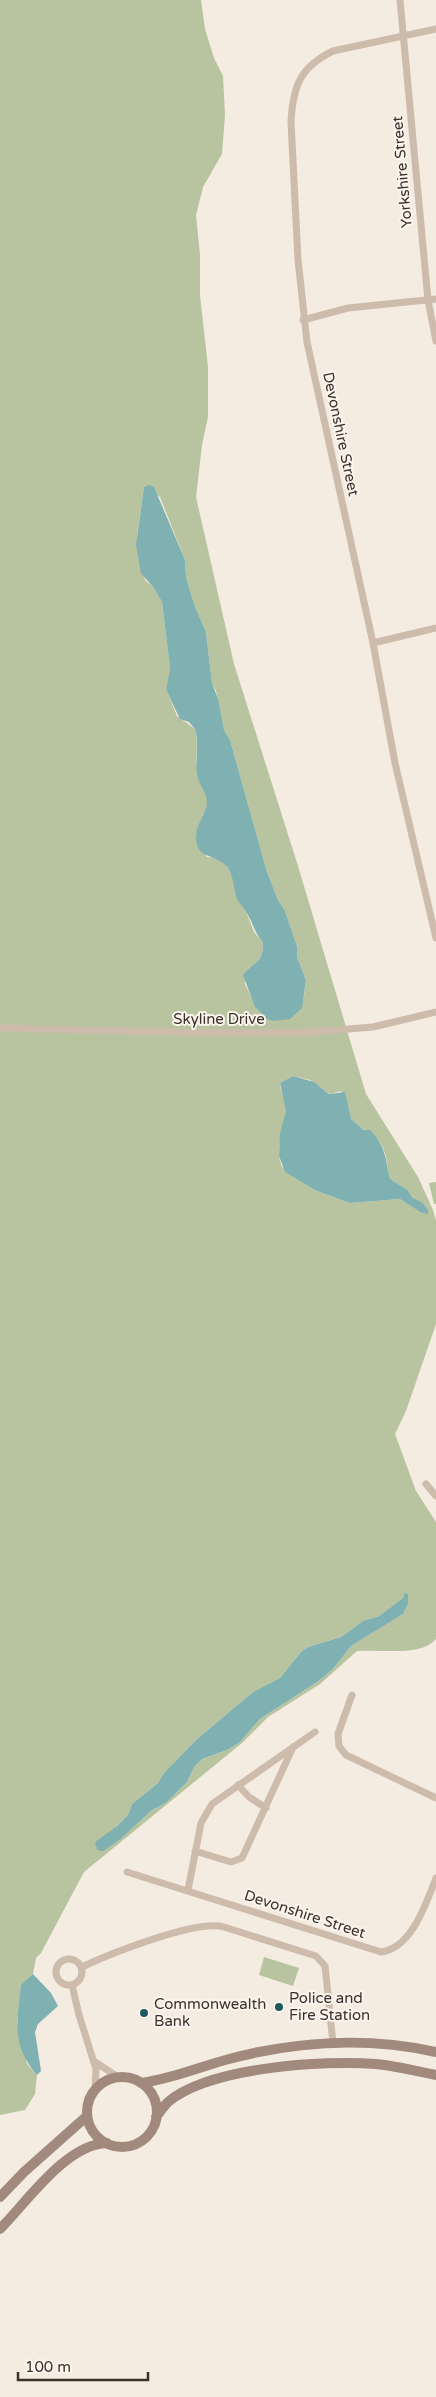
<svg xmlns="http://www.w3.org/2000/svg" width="436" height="2397" viewBox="0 0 436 2397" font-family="'Varela Round',sans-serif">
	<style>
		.green { fill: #b8c4a0; fill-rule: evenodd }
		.water { fill: #7fb0b2 }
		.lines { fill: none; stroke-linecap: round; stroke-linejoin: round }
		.minor { stroke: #cdbbac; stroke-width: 7 }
		.secondary { stroke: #a18a7d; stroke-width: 10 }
		.poi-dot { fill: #1f5a5e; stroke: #fbf5ee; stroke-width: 2 }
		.labels { text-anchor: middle; stroke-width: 4; stroke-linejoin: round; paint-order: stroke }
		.street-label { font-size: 15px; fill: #3b302b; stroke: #fbf5ee }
		.poi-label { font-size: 15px; fill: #3b302b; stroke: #fbf5ee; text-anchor: start }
	</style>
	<rect width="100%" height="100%" fill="#f4ebe1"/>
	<!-- green -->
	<path class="green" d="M 0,0 L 201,0 L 205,29 L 214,58 L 223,76 L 225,115 L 222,154 L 203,187 L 196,215 L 200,255 L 200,295 L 208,367 L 208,417 L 202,445 L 196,497 L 234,664 L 298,866 L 366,1094 L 418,1177 L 433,1210 L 436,1221 L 436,1324 L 406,1411 L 395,1434 L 416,1491 L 436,1522 L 436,1639 C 421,1657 380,1649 357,1651 L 320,1684 L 268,1717 L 242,1743 L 84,1872 L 41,1953 L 36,1958 L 33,1974 L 21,1986 L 17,2023 L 27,2064 L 37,2075 L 35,2094 L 25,2110 L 0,2115 ZM 144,487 L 160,497 L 185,560 L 186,577 L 194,604 L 206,632 L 212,683 L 216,691 L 224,730 L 230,740 L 267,872 L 278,900 L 285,911 L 297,946 L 297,957 L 306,980 L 304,996 L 258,1011 L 245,984 L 247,970 C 259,962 263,957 263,943 L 254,932 L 246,911 L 238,900 L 233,878 L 228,868 L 220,859 L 207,857 L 196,834 C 200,823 211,806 206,793 C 203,784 198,777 197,768 C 195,754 199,742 195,729 L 177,716 L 166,689 L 170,668 L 162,602 L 153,587 L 145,580 L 137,536 ZM 293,1076 L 310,1080 L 330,1094 L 341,1091 C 348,1100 345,1111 352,1120 C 359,1128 373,1133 377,1138 C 387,1150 387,1165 390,1179 L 408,1190 L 412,1197 L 423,1203 L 428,1210 L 425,1214 L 400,1199 L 350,1203 L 317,1191 L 282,1167 C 274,1148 285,1127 286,1109 C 286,1100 280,1092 280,1083 ZM 404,1593 L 403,1614 L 351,1646 L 333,1669 L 320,1680 L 260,1719 L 239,1743 L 227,1750 L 202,1759 L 194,1767 L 187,1782 L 166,1803 L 152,1810 L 122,1838 L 116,1827 L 128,1815 L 132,1804 L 158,1783 L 164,1773 L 196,1740 L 253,1692 L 280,1678 L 301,1652 L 308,1647 L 341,1637 L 363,1621 L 379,1616 L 403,1598 Z
		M 436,1182 L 436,1204 L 434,1204 L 429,1183 Z
		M 264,1957 L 299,1968 L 293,1986 L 259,1975 Z"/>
	<!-- water -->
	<path class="water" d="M 149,485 L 154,487 L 185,560 L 186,577 L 194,604 L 206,632 L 212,683 L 218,699 L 224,730 L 230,740 L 267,872 L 278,900 L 285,911 L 297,946 L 297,957 L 306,980 L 302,1008 L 290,1019 L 274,1021 L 267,1019 L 255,1007 L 243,975 C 254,961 263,964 263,943 C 253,930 253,922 245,910 C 243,907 240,904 238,901 C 233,891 235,879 228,868 C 217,853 196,861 196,836 C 196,825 206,814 207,803 C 207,793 201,788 198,778 C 194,762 200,745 195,729 L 189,722 L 180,719 L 168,694 L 166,689 L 170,668 L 162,602 L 153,587 L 141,573 L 136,545 L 144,487 Z
		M 293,1076 L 314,1082 L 329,1094 L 345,1092 L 351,1119 L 364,1130 L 370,1130 C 385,1144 386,1160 390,1179 L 408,1190 L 412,1197 L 423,1203 L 428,1210 L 428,1214 L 422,1213 L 400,1199 L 350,1203 L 317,1191 L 285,1172 L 279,1156 L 280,1133 L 286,1111 L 280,1083 Z
		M 404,1593 L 408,1594 L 408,1603 L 403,1614 L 351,1646 L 333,1669 L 320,1680 L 260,1719 L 239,1743 L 227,1750 L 202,1759 L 194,1767 L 187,1782 L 166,1803 L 152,1810 L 122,1838 L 103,1851 L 97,1850 L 95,1842 L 116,1827 L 128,1815 L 132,1804 L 158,1783 L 164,1773 L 196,1740 L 253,1692 L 280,1678 L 301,1652 L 308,1647 L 341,1637 L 363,1621 L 379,1616 L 403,1598 Z
		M 33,1974 L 51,1993 L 58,2006 L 38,2024 L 35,2032 L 41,2071 L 37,2075 C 11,2045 17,2021 21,1985 Z"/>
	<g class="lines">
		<!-- minor -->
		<path class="minor" d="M 400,0 L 428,300 L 436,341
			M 436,29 L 333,51 C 300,67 293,86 291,122 L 298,260 L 307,342 L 373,643 L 395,763 L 436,938
			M 303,320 L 348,308 L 436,299
			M 373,643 L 436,628
			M 0,1028 L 170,1032 L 299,1033 L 373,1027 L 436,1012
			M 426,1484 L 436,1496
			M 352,1695 L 338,1734 L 339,1746 L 346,1755 L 436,1798
			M 238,1785 L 249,1797 L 266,1808
			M 195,1851 L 231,1862 L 242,1858 L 293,1747
			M 127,1872 L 381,1952 C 412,1948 426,1903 436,1878
			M 188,1890 L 201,1823 L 212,1804 L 315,1732
			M56 1972a13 13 0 1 1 26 0a13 13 0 1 1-26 0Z
			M 82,1967 C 109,1954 197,1919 224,1927 L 316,1956 L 325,1966 L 333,2043
			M 72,1985 L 79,2015 L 96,2069 L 95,2090
			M 95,2062 L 118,2077"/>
		<!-- secondary -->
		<path class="secondary" d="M87 2112a35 35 0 1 1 70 0a35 35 0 1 1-70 0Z
			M 141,2083 C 172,2079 199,2067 229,2059 C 296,2041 368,2037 436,2052
			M 156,2117 C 160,2112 164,2106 168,2102 C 210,2067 323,2060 376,2064 C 396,2066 416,2071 436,2075
			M 0,2197 L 24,2172 L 87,2116
			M 0,2229 C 27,2202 66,2144 107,2143"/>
	</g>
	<!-- markers -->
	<g class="poi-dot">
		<circle cx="279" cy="2007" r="5"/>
		<circle cx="144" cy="2013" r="5"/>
	</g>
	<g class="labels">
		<!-- street labels -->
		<g class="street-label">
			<text transform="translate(402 172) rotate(-95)" y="5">Yorkshire Street</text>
			<text transform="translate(341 434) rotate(78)" y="5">Devonshire Street</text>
			<text x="219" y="1024">Skyline Drive</text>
			<text transform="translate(305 1914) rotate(18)" y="5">Devonshire Street</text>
		</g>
		<!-- poi labels -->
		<g class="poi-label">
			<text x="289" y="2003">Police and<tspan x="289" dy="17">Fire Station</tspan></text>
			<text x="154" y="2009">Commonwealth<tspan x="154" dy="17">Bank</tspan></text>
		</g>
	</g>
	<!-- scale -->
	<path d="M18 2372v8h130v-8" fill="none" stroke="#3b302b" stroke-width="2.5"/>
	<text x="25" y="2372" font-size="15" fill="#3b302b" stroke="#fbf5ee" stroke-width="4" paint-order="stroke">100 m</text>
</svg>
